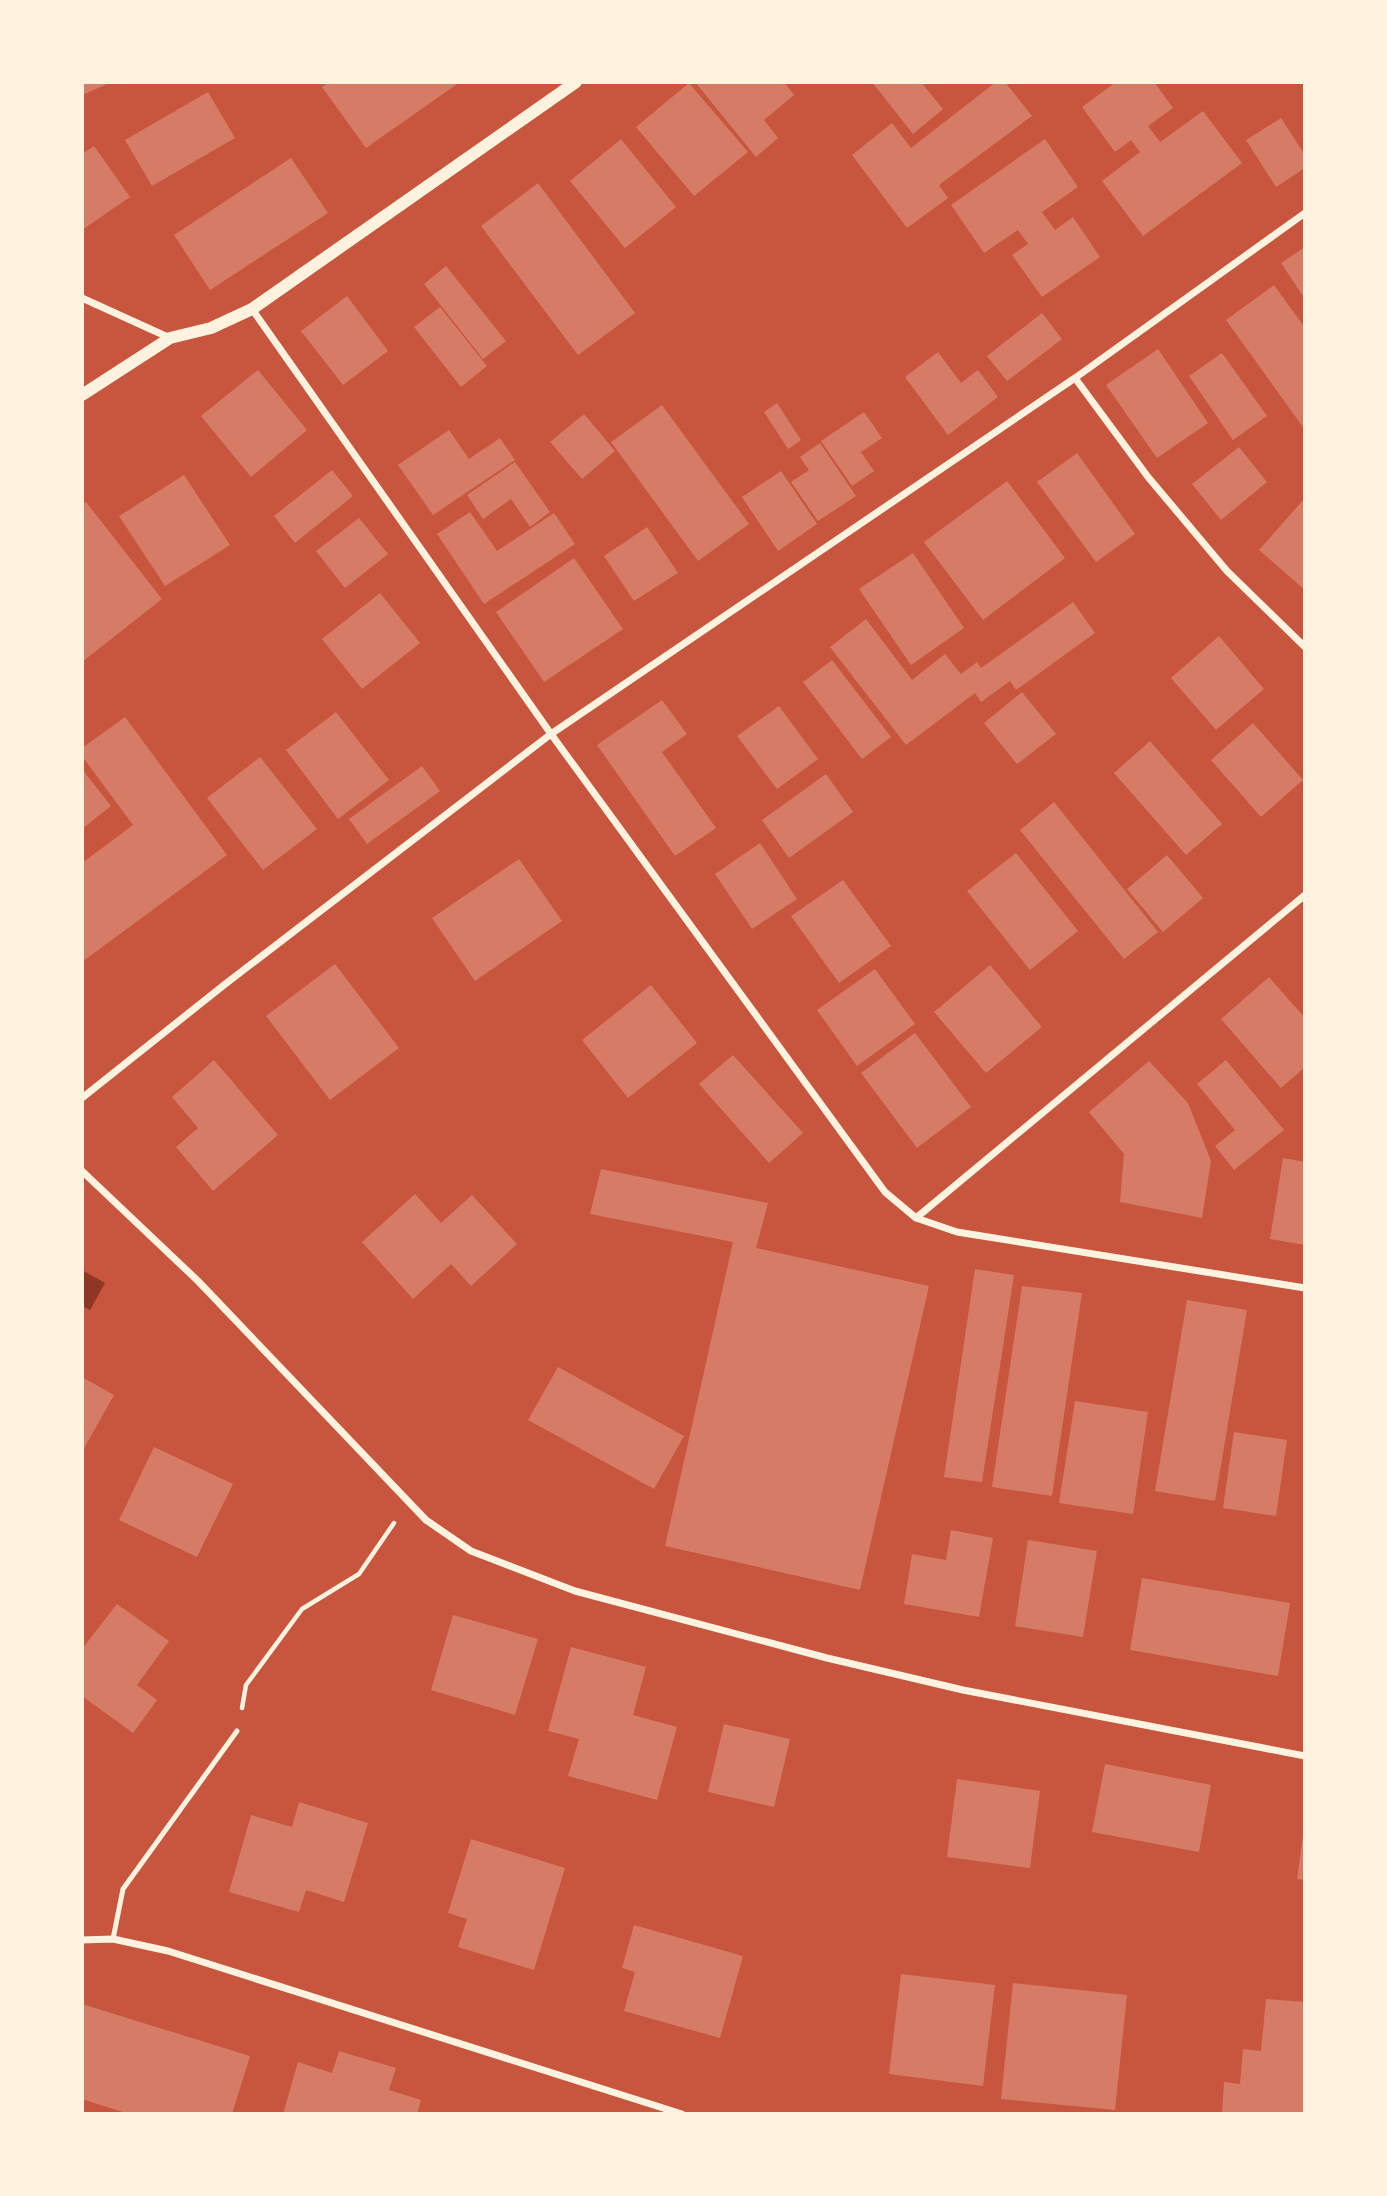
<svg xmlns="http://www.w3.org/2000/svg" width="1387" height="2196" viewBox="0 0 1387 2196" font-family="Raleway,sans-serif">
	<style>
		.water { fill: #8f3625 }
		.building { fill: #d67c66 }
		.lines { fill: none; stroke-linecap: round; stroke-linejoin: round }
		.path { stroke: #fff3e0; stroke-width: 4.5 }
		.service { stroke: #fff3e0; stroke-width: 5 }
		.minor { stroke: #fff3e0; stroke-width: 7 }
		.tertiary { stroke: #fff3e0; stroke-width: 12 }
	</style>
	<rect width="100%" height="100%" fill="#c8553d"/>
	<!-- water -->
	<path class="water" d="M 82,1270 L 105,1283 L 90,1310 L 82,1306 Z"/>
	<!-- building -->
	<path class="building" d="M 82,82 L 112,82 L 82,95 Z
		M 329,82 L 460,82 L 366,148 L 322,87 Z
		M 695,82 L 784,82 L 794,95 L 764,120 L 778,138 L 756,157 Z
		M 872,82 L 921,82 L 943,109 L 913,134 Z
		M 996,82 L 1005,82 L 1032,116 L 939,185 L 948,198 L 907,228 L 852,155 L 892,123 L 911,148 Z
		M 1116,82 L 1154,82 L 1173,108 L 1148,126 L 1160,142 L 1203,111 L 1242,163 L 1143,236 L 1102,181 L 1140,152 L 1131,140 L 1115,152 L 1082,107 Z
		M 689,83 L 748,152 L 694,196 L 636,127 Z
		M 208,92 L 235,138 L 152,186 L 125,140 Z
		M 1281,118 L 1305,155 L 1305,168 L 1276,187 L 1246,140 Z
		M 621,139 L 676,207 L 625,248 L 570,181 Z
		M 1045,139 L 1078,187 L 1042,212 L 1055,230 L 1073,217 L 1100,257 L 1042,297 L 1012,255 L 1028,244 L 1018,230 L 984,253 L 951,205 Z
		M 94,146 L 130,197 L 82,230 L 82,154 Z
		M 291,158 L 328,213 L 210,290 L 174,235 Z
		M 538,183 L 635,313 L 578,355 L 481,226 Z
		M 1305,247 L 1305,299 L 1281,263 Z
		M 446,266 L 506,341 L 483,359 L 424,284 Z
		M 1274,285 L 1305,328 L 1305,430 L 1226,320 Z
		M 347,296 L 388,351 L 343,385 L 301,331 Z
		M 440,307 L 487,366 L 461,387 L 414,327 Z
		M 1042,313 L 1062,339 L 1007,381 L 987,356 Z
		M 1158,349 L 1208,423 L 1157,458 L 1106,385 Z
		M 938,352 L 961,383 L 978,370 L 998,397 L 948,435 L 905,377 Z
		M 1222,353 L 1267,416 L 1233,440 L 1189,376 Z
		M 258,370 L 307,430 L 251,477 L 201,416 Z
		M 777,403 L 801,440 L 788,449 L 764,412 Z
		M 662,405 L 749,524 L 698,561 L 611,442 Z
		M 864,412 L 882,438 L 861,452 L 874,471 L 852,486 L 821,441 Z
		M 584,414 L 615,451 L 582,479 L 550,442 Z
		M 449,430 L 469,459 L 500,438 L 515,460 L 433,515 L 398,465 Z
		M 820,443 L 856,496 L 818,521 L 791,482 L 809,470 L 800,457 Z
		M 1239,447 L 1267,482 L 1221,520 L 1192,484 Z
		M 1077,453 L 1135,534 L 1096,562 L 1037,482 Z
		M 515,462 L 550,512 L 530,527 L 511,499 L 483,519 L 467,495 Z
		M 332,470 L 353,496 L 295,543 L 274,516 Z
		M 781,471 L 817,524 L 778,551 L 742,497 Z
		M 184,475 L 230,545 L 165,586 L 119,516 Z
		M 1007,481 L 1065,558 L 983,620 L 924,542 Z
		M 1305,498 L 1305,590 L 1259,550 Z
		M 86,502 L 162,599 L 82,662 L 82,505 Z
		M 470,512 L 497,551 L 554,513 L 575,544 L 484,604 L 437,534 Z
		M 359,518 L 388,554 L 345,588 L 316,551 Z
		M 647,527 L 678,573 L 634,601 L 604,556 Z
		M 913,553 L 964,628 L 911,665 L 859,589 Z
		M 574,558 L 623,629 L 544,682 L 496,612 Z
		M 380,593 L 420,643 L 362,689 L 322,639 Z
		M 1073,602 L 1095,633 L 1016,690 L 1010,681 L 981,702 L 975,693 L 906,745 L 830,647 L 866,619 L 912,680 L 945,654 L 961,674 L 977,662 L 981,668 Z
		M 1219,636 L 1264,689 L 1216,730 L 1171,678 Z
		M 832,660 L 891,737 L 862,759 L 803,682 Z
		M 1022,692 L 1056,734 L 1017,764 L 984,723 Z
		M 662,700 L 687,734 L 662,752 L 716,828 L 675,856 L 597,745 Z
		M 779,706 L 818,759 L 777,789 L 737,736 Z
		M 336,712 L 389,780 L 338,819 L 286,750 Z
		M 125,717 L 227,855 L 82,962 L 82,863 L 133,825 L 82,756 L 82,748 Z
		M 1253,723 L 1303,780 L 1261,817 L 1211,760 Z
		M 1150,741 L 1222,824 L 1186,855 L 1114,773 Z
		M 260,757 L 317,829 L 263,870 L 207,798 Z
		M 422,766 L 440,791 L 367,844 L 349,819 Z
		M 82,769 L 111,806 L 82,829 Z
		M 826,774 L 853,812 L 789,858 L 762,820 Z
		M 1054,802 L 1158,932 L 1124,959 L 1020,830 Z
		M 760,843 L 797,899 L 752,929 L 715,874 Z
		M 1016,853 L 1078,931 L 1030,970 L 967,891 Z
		M 1167,855 L 1203,898 L 1163,932 L 1127,889 Z
		M 519,859 L 562,921 L 475,981 L 432,918 Z
		M 843,880 L 891,946 L 839,983 L 791,916 Z
		M 335,964 L 399,1048 L 330,1100 L 266,1016 Z
		M 990,965 L 1042,1027 L 986,1073 L 934,1012 Z
		M 875,969 L 915,1024 L 857,1066 L 817,1010 Z
		M 1269,977 L 1305,1018 L 1305,1067 L 1281,1088 L 1221,1019 Z
		M 651,985 L 697,1043 L 628,1098 L 582,1040 Z
		M 915,1033 L 971,1107 L 917,1148 L 861,1073 Z
		M 733,1055 L 803,1133 L 769,1163 L 699,1084 Z
		M 214,1060 L 278,1135 L 213,1191 L 176,1147 L 198,1128 L 172,1097 Z
		M 1226,1060 L 1284,1130 L 1234,1170 L 1215,1146 L 1235,1130 L 1197,1084 Z
		M 1149,1061 L 1188,1103 L 1211,1161 L 1202,1218 L 1120,1202 L 1124,1154 L 1089,1112 Z
		M 1283,1158 L 1305,1162 L 1305,1245 L 1270,1239 Z
		M 601,1169 L 768,1203 L 756,1248 L 929,1286 L 860,1590 L 665,1546 L 733,1242 L 590,1214 Z
		M 415,1194 L 441,1223 L 472,1195 L 517,1244 L 471,1286 L 451,1264 L 413,1299 L 362,1242 Z
		M 975,1269 L 1014,1275 L 982,1482 L 944,1477 Z
		M 1022,1286 L 1082,1293 L 1052,1496 L 992,1487 Z
		M 1187,1300 L 1247,1310 L 1215,1501 L 1155,1491 Z
		M 558,1367 L 684,1436 L 654,1489 L 528,1420 Z
		M 82,1377 L 114,1395 L 82,1452 Z
		M 1075,1401 L 1148,1412 L 1133,1514 L 1059,1503 Z
		M 1234,1432 L 1287,1440 L 1276,1516 L 1223,1508 Z
		M 154,1447 L 233,1484 L 197,1557 L 119,1520 Z
		M 951,1530 L 993,1538 L 979,1617 L 904,1604 L 912,1554 L 946,1560 Z
		M 1028,1540 L 1097,1551 L 1083,1637 L 1015,1626 Z
		M 1142,1578 L 1290,1603 L 1278,1676 L 1130,1650 Z
		M 117,1604 L 169,1641 L 137,1685 L 157,1700 L 133,1733 L 82,1696 L 82,1649 Z
		M 453,1615 L 538,1639 L 515,1715 L 431,1690 Z
		M 571,1647 L 646,1667 L 633,1715 L 677,1727 L 657,1800 L 568,1776 L 579,1739 L 548,1731 Z
		M 724,1724 L 790,1739 L 774,1807 L 708,1792 Z
		M 1105,1764 L 1211,1785 L 1199,1852 L 1092,1832 Z
		M 957,1779 L 1040,1791 L 1030,1868 L 947,1857 Z
		M 299,1802 L 368,1823 L 344,1902 L 306,1890 L 299,1912 L 229,1892 L 251,1815 L 292,1827 Z
		M 1303,1836 L 1305,1836 L 1305,1880 L 1297,1879 Z
		M 471,1839 L 565,1868 L 534,1970 L 458,1947 L 467,1919 L 448,1913 Z
		M 634,1925 L 743,1956 L 720,2038 L 624,2011 L 635,1972 L 622,1968 Z
		M 901,1974 L 995,1985 L 983,2086 L 889,2074 Z
		M 1013,1983 L 1127,1995 L 1115,2110 L 1001,2099 Z
		M 1266,1999 L 1305,2002 L 1305,2114 L 1222,2114 L 1224,2082 L 1240,2084 L 1243,2049 L 1261,2051 Z
		M 82,2004 L 250,2056 L 232,2114 L 129,2114 L 82,2099 Z
		M 339,2051 L 396,2068 L 389,2090 L 421,2100 L 417,2114 L 283,2114 L 298,2062 L 332,2073 Z"/>
	<g class="lines">
		<!-- path -->
		<path class="path" d="M 242,1708 L 246,1685 L 302,1609 L 359,1574 L 394,1523"/>
		<!-- service -->
		<path class="service" d="M 113,1939 L 123,1889 L 237,1731"/>
		<!-- minor -->
		<path class="minor" d="M 82,298 L 170,338
			M 252,309 L 551,734 L 885,1192 L 916,1218 L 957,1232 L 1305,1288
			M 1075,378 L 1148,477 L 1227,571 L 1305,647
			M 82,1098 L 224,985 L 551,734 L 1075,378 L 1305,213
			M 82,1171 L 198,1281 L 426,1520 L 471,1551 L 575,1591 L 827,1658 L 963,1690 L 1305,1756
			M 916,1218 L 1305,895
			M 82,1940 L 113,1939 L 168,1951 L 682,2114"/>
		<!-- tertiary -->
		<path class="tertiary" d="M 82,395 L 170,338 L 211,328 L 252,309 L 576,82"/>
	</g>
	<!-- border -->
	<rect width="1387" height="2196" fill="none" stroke="#fff3e0" stroke-width="168"/>
</svg>
